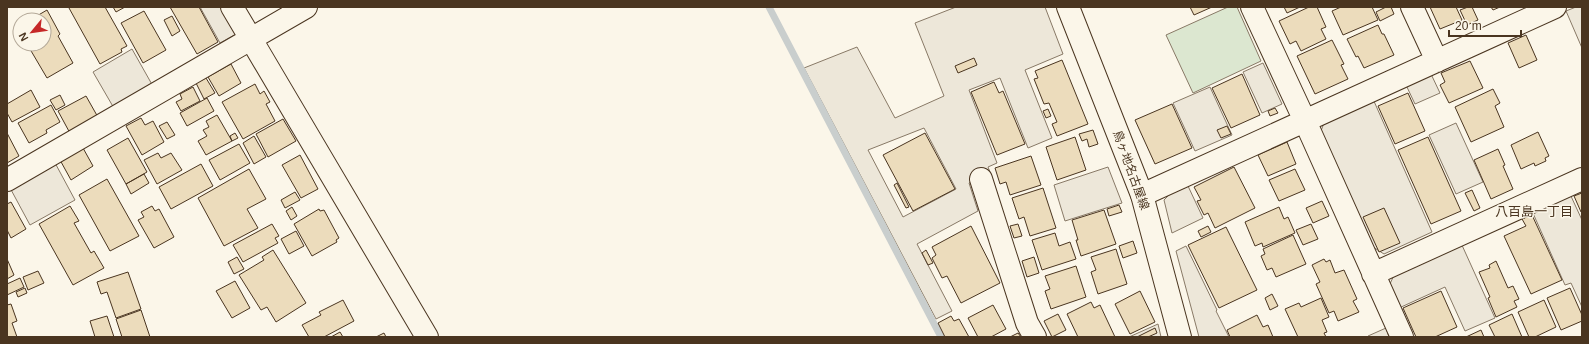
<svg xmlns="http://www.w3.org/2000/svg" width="1589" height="344" viewBox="0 0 1589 344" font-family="Arial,'Noto Sans JP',sans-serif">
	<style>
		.green { fill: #dce7d0; stroke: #887966 }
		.parking { fill: #ede7d9; stroke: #887966; fill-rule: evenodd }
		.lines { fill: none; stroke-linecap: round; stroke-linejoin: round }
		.stream { stroke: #c9cecd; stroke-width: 7 }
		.building { fill: #ecdcbc; stroke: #4a3520 }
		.minor-casing { stroke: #4a3520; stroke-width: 24 }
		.major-casing { stroke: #4a3520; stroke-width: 24 }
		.minor { stroke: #fbf6e9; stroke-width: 22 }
		.major { stroke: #fbf6e9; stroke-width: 22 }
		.labels { text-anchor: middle; stroke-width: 3; stroke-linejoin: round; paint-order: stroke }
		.street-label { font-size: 12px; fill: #4a3520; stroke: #fbf6e9 }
		.neighbourhood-label { font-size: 13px; fill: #4a3520; stroke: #fbf6e9 }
	</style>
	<rect width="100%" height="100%" fill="#fbf6e9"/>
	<!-- green -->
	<path class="green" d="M 1228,7 L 1237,7 L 1261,61 L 1193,93 L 1166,35 Z"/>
	<!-- parking -->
	<path class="parking" d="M 200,7 L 220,7 L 236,34 L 220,43 Z
		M 956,7 L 1045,7 L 1063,54 L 1025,70 L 1052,138 L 1028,148 L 1000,78 L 969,90 L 997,163 L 988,167 L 990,172 L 969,183 L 978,211 L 917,244 L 952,311 L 936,319 L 804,68 L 857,47 L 895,118 L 944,96 L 915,23 ZM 924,128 L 956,189 L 903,217 L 868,150 Z
		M 1576,7 L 1582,7 L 1582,48 L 1566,11 Z
		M 132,49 L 154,88 L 115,110 L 93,72 Z
		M 1263,63 L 1282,104 L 1262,113 L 1243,72 Z
		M 1431,74 L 1440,93 L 1415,104 L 1406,85 Z
		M 1210,87 L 1232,135 L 1195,151 L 1173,103 Z
		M 1373,99 L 1432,232 L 1384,254 L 1373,247 L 1321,131 L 1325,120 Z
		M 1456,123 L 1483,182 L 1456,194 L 1429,135 Z
		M 54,161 L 75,200 L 30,225 L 9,186 Z
		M 1108,167 L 1122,203 L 1065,221 L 1054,185 Z
		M 1188,186 L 1203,218 L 1172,233 L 1164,200 L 1170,194 Z
		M 1570,194 L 1582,220 L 1582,307 L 1571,283 L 1565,285 L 1532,211 Z
		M 1461,243 L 1495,318 L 1465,331 L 1445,287 L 1399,308 L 1389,286 L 1395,273 Z
		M 1186,246 L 1217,310 L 1216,311 L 1229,337 L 1199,337 L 1176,251 Z
		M 1158,324 L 1161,337 L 1129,337 Z
		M 1386,328 L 1389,337 L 1368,337 L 1368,336 Z"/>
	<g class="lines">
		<!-- stream -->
		<path class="stream" d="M 769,7 L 941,337"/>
	</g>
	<!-- building -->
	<path class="building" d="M 70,7 L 105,7 L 127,46 L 121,49 L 122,52 L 100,64 L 69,8 Z
		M 113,7 L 125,7 L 116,12 Z
		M 170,7 L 199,7 L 218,42 L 197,54 Z
		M 1190,7 L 1212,7 L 1194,15 Z
		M 1284,7 L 1300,7 L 1287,13 Z
		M 1309,7 L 1317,7 L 1326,27 L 1321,29 L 1326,39 L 1301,51 L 1296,41 L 1290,44 L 1279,21 Z
		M 1341,7 L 1372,7 L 1378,20 L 1343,35 L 1332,11 Z
		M 1386,7 L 1391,7 L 1394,14 L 1380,21 L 1376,12 Z
		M 1430,7 L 1456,7 L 1462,20 L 1440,29 Z
		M 1468,7 L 1472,7 L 1478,20 L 1467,25 L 1460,10 Z
		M 1491,7 L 1500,7 L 1493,10 Z
		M 47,10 L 60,34 L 58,36 L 73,63 L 47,78 L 27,44 L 44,44 L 44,20 L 30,20 Z
		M 144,11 L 166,50 L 143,63 L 121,23 Z
		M 172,16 L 180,31 L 172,36 L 164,20 Z
		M 1378,25 L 1382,34 L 1384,34 L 1394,55 L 1364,68 L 1358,56 L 1356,57 L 1347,39 Z
		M 1526,35 L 1537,60 L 1519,68 L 1508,43 Z
		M 1332,40 L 1344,64 L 1341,65 L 1348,79 L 1315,94 L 1297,56 Z
		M 974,58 L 977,65 L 958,73 L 955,66 Z
		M 1062,60 L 1088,124 L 1057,136 L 1052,124 L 1057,122 L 1049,103 L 1044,104 L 1034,79 L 1038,78 L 1035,71 Z
		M 1470,61 L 1483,88 L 1449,103 L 1440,85 L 1445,82 L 1441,73 Z
		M 231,64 L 241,83 L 219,96 L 208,77 Z
		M 1242,74 L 1260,115 L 1231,128 L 1212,88 Z
		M 206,78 L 215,93 L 204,99 L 196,83 Z
		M 994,82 L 999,93 L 1003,91 L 1025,144 L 997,155 L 971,92 Z
		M 255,84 L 260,94 L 264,91 L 270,102 L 266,104 L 275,121 L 243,139 L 222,102 Z
		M 193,87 L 200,101 L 181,111 L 176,102 L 182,99 L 180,94 Z
		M 1493,89 L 1500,103 L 1495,106 L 1504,127 L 1471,142 L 1455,107 Z
		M 31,90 L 40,107 L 12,122 L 7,113 L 7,104 Z
		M 1408,93 L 1425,131 L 1395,144 L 1378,106 Z
		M 60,95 L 65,105 L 56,110 L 50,100 Z
		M 86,96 L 99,119 L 71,135 L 58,111 Z
		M 207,98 L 214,111 L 187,126 L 180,113 Z
		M 1172,104 L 1192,148 L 1155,164 L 1135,120 Z
		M 51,105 L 60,122 L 46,130 L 47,133 L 29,143 L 18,123 Z
		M 1275,108 L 1278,113 L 1270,116 L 1268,111 Z
		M 1048,109 L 1051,116 L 1046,118 L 1043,111 Z
		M 217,115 L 232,141 L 206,155 L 198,141 L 207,136 L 203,130 L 209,127 L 206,121 Z
		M 141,118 L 145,125 L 153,121 L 164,142 L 142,155 L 126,126 Z
		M 283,119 L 296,141 L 268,157 L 256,134 Z
		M 167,122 L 175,135 L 167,139 L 159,126 Z
		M 1227,126 L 1231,134 L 1221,138 L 1217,130 Z
		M 1093,130 L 1098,144 L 1089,147 L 1087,139 L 1082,141 L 1079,134 Z
		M 1538,132 L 1549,156 L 1545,158 L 1546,161 L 1535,166 L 1534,163 L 1521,169 L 1511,145 Z
		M 7,133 L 19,156 L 7,163 Z
		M 235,133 L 238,138 L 232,141 L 230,136 Z
		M 925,133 L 955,189 L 913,211 L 883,155 Z
		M 254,136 L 266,157 L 254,164 L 243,143 Z
		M 1075,137 L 1086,170 L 1057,180 L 1046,147 Z
		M 1428,137 L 1461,211 L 1431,224 L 1398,150 Z
		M 128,138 L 147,172 L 126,184 L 107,150 Z
		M 1287,142 L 1296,164 L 1268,176 L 1258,155 Z
		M 239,144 L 250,163 L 220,180 L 209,160 Z
		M 83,148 L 93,166 L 71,180 L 60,160 Z
		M 1498,149 L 1505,165 L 1503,166 L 1513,189 L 1491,199 L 1474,160 Z
		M 158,153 L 161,158 L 171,153 L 182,170 L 157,184 L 144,160 Z
		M 300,155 L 318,189 L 301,198 L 282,165 Z
		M 1031,156 L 1041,185 L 1010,195 L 1006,182 L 1000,184 L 995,168 Z
		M 201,164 L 213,186 L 171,209 L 159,187 Z
		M 1234,167 L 1255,208 L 1215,228 L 1208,213 L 1204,215 L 1197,201 L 1201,200 L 1194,187 Z
		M 249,169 L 266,199 L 247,209 L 258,228 L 224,246 L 198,198 Z
		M 1295,169 L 1305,190 L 1279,201 L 1269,180 Z
		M 144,174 L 149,183 L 131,194 L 126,184 Z
		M 107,179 L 139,236 L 110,251 L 79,195 Z
		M 897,183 L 909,207 L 906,208 L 894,185 Z
		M 1043,188 L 1056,228 L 1030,236 L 1024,217 L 1019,219 L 1012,198 Z
		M 1472,190 L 1480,208 L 1474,211 L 1465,193 Z
		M 295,192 L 300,200 L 285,208 L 281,200 Z
		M 1582,193 L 1582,212 L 1581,212 L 1574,196 Z
		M 1322,201 L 1329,216 L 1313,223 L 1306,208 Z
		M 11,202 L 26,229 L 11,238 L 7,230 L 7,204 Z
		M 1119,205 L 1122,212 L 1109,216 L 1107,209 Z
		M 70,206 L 79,221 L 74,223 L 91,253 L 94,251 L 104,268 L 73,285 L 39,224 Z
		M 152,206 L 155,211 L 159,209 L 174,237 L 154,248 L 138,220 L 144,217 L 141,212 Z
		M 292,207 L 297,216 L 291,220 L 286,211 Z
		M 1279,207 L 1284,219 L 1288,217 L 1295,233 L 1263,247 L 1262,243 L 1255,246 L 1245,222 Z
		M 1384,208 L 1400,243 L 1379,252 L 1363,217 Z
		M 319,209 L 320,211 L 324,210 L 339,238 L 336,240 L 337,242 L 312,256 L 294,224 Z
		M 1104,210 L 1116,244 L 1081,256 L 1076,240 L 1078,240 L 1072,220 Z
		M 1532,215 L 1562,280 L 1531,294 L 1504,236 L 1526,226 L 1522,219 Z
		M 272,224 L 279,236 L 275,238 L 278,243 L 243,262 L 233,245 Z
		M 1018,224 L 1022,236 L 1014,238 L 1010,226 Z
		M 1311,224 L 1318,239 L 1303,245 L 1296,230 Z
		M 971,226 L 1000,283 L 961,303 L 947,276 L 942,278 L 932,258 L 936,255 L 932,247 Z
		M 1208,226 L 1211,232 L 1201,237 L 1198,231 Z
		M 1226,227 L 1257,290 L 1219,308 L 1188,245 Z
		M 296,231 L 304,246 L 289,254 L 281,239 Z
		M 1055,233 L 1059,246 L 1070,242 L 1076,259 L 1042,270 L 1032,240 Z
		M 1293,235 L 1306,264 L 1276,277 L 1272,268 L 1267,270 L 1261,256 L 1265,254 L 1263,249 Z
		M 1133,241 L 1137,253 L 1123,258 L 1119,246 Z
		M 1116,249 L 1127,284 L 1098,294 L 1091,272 L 1096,270 L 1091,257 Z
		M 273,250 L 306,303 L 276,322 L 267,307 L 261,310 L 239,275 L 264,260 L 262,257 Z
		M 926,250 L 933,263 L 928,265 L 922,253 Z
		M 237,257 L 244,269 L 234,274 L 228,262 Z
		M 1034,257 L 1039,273 L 1027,277 L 1022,261 Z
		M 7,259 L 14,275 L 7,279 Z
		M 1324,259 L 1326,262 L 1330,260 L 1335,273 L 1344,270 L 1357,299 L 1353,301 L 1359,312 L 1338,321 L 1334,311 L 1329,313 L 1316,284 L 1320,282 L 1312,265 Z
		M 1496,261 L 1508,288 L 1513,286 L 1519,299 L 1514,301 L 1517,307 L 1496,317 L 1488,298 L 1490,297 L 1479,272 L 1490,268 L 1489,265 Z
		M 1076,266 L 1086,297 L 1051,309 L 1045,291 L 1050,289 L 1045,276 Z
		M 38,271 L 44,283 L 28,290 L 23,277 Z
		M 128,272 L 141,309 L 116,318 L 107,292 L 101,294 L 97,282 Z
		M 20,278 L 24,287 L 7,295 L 7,284 Z
		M 235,281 L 250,308 L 232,318 L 216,291 Z
		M 25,288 L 27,293 L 18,297 L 16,292 Z
		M 1570,288 L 1582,315 L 1582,321 L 1561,330 L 1547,298 Z
		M 1140,291 L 1155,322 L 1130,334 L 1115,304 Z
		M 1441,291 L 1457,327 L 1435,337 L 1416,337 L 1403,308 Z
		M 1272,294 L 1278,306 L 1270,310 L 1265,298 Z
		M 1321,298 L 1329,317 L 1322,320 L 1327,332 L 1324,333 L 1326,337 L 1298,337 L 1285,309 L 1299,303 L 1301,307 Z
		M 343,300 L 354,321 L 324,337 L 309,337 L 302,325 L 321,315 L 319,312 Z
		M 1544,300 L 1556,327 L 1535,337 L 1529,337 L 1518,312 Z
		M 1091,302 L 1094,308 L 1100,305 L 1115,337 L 1078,337 L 1067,314 Z
		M 11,304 L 17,321 L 12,323 L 17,337 L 7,337 L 7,305 Z
		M 993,305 L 1006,329 L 991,337 L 978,337 L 968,318 Z
		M 141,310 L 150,337 L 122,337 L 116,319 Z
		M 1058,314 L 1066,330 L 1052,337 L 1044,321 Z
		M 1512,314 L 1522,337 L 1495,337 L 1489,325 Z
		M 1257,315 L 1263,327 L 1268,325 L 1273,337 L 1230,337 L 1227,330 Z
		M 107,316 L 114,337 L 95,337 L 90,321 Z
		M 951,316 L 954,321 L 959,319 L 969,337 L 945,337 L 938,323 Z
		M 1155,328 L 1157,333 L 1148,337 L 1137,337 Z
		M 1481,330 L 1484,337 L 1466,337 Z
		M 340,332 L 343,337 L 331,337 Z
		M 384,333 L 386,337 L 376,337 Z
		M 1018,333 L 1021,337 L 1010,337 Z"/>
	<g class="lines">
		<!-- minor casing -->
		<g class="minor-casing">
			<path id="minor" d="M 232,7 L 427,337
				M 1252,7 L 1305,121 L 1402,337
				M 1412,7 L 1437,61
				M 981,179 L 1027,323 L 1035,337
				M 7,180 L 306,7
				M 1142,195 L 1555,7
				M 1373,274 L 1582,179"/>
		</g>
		<!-- major casing -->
		<g class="major-casing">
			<path id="major" d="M 1068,7 L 1142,195 L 1180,337"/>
		</g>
		<!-- minor -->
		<use href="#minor" class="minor"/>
		<!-- major -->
		<use href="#major" class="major"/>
	</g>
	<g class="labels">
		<!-- street labels -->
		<g class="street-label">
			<text transform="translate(1131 170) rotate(70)" y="4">鳥ヶ地名古屋線</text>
		</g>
		<!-- neighbourhood labels -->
		<g class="neighbourhood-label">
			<text x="1534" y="216">八百島一丁目</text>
		</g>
	</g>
	<!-- border -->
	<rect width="1589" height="344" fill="none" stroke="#4a3520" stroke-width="16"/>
	<!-- north arrow -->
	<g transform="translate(32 32) rotate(241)"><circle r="19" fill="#fbf6e9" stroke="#b4a999"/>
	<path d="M0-3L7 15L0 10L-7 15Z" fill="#c62828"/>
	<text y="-6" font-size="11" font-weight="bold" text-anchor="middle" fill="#4a3520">N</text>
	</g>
	<!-- scale -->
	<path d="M1449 30v6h72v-6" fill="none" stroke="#4a3520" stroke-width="2"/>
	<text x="1455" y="30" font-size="12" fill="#4a3520" stroke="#fbf6e9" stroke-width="3" paint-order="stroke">20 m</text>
</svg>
